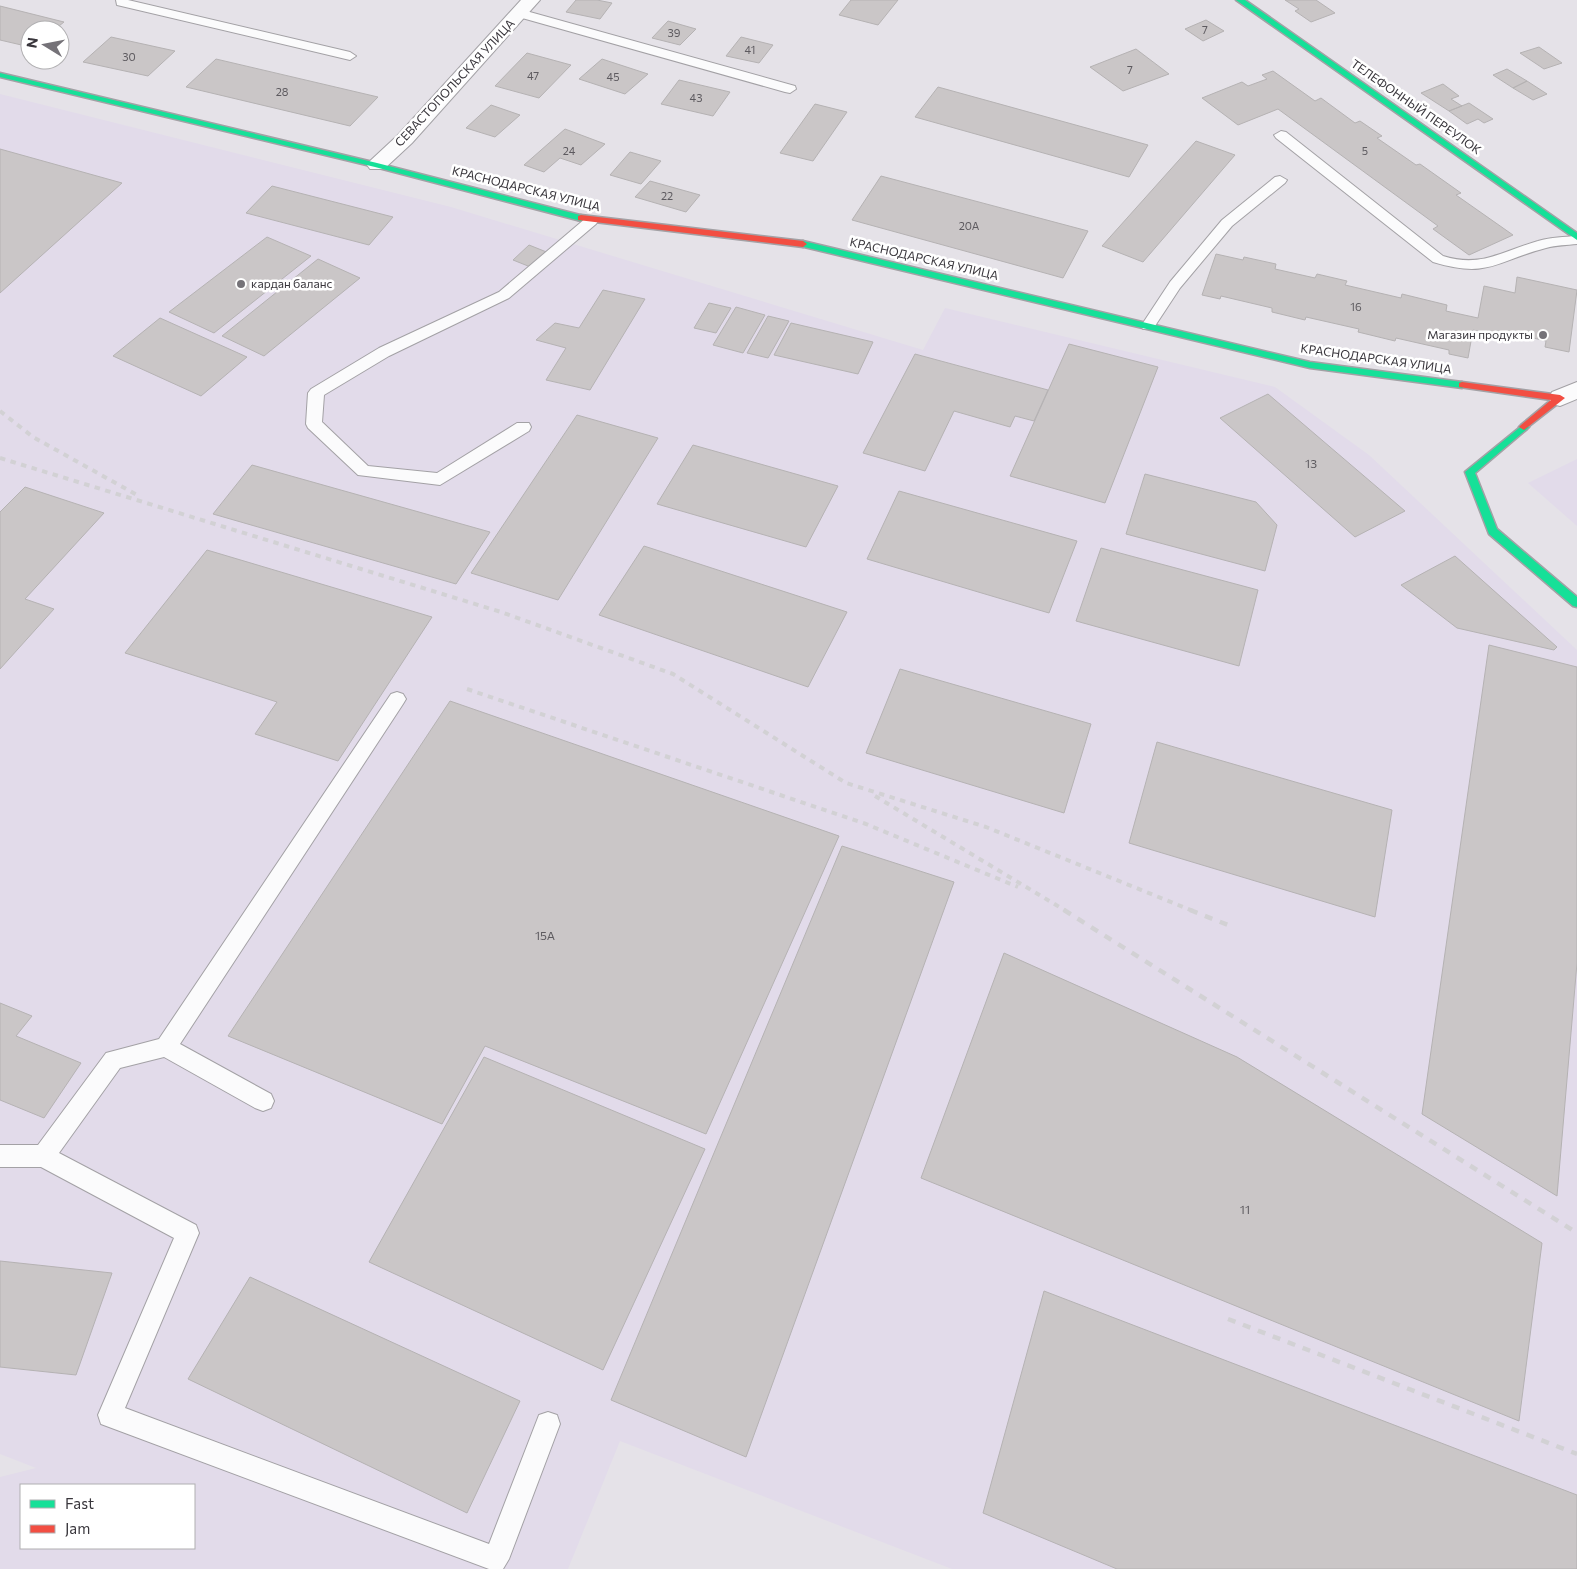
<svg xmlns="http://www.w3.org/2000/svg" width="1577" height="1569" viewBox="0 0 1577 1569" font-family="Commissioner,sans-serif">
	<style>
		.built { fill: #e2dbea; fill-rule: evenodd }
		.building { fill: #cac6c7; stroke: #b5b2b3 }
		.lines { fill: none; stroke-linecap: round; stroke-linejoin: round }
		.lane-casing { stroke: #a3a1a5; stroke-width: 2 }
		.street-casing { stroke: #a3a1a5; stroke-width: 2 }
		.fast-casing { stroke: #a3a1a5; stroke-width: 3 }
		.jam-casing { stroke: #a3a1a5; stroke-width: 3 }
		.lane { fill: #fbfbfc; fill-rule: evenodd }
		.street { fill: #fbfbfc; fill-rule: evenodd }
		.fast { fill: #16e098; fill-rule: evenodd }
		.jam { fill: #f24e42; fill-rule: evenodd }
		.rail-far1 { stroke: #d2d1d4; stroke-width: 4; stroke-dasharray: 5.5 5.5; stroke-linecap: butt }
		.rail { stroke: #d2d1d4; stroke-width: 4.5; stroke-dasharray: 8 8; stroke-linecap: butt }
		.poi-dot { fill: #757278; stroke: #fff; stroke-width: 2 }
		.labels { text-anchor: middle; stroke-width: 5; stroke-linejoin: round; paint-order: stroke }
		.far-number-label { font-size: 11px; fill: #5d5a5f }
		.far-street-label { font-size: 12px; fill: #39363c; stroke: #fff }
		.far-poi-label { font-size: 12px; fill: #39363c; stroke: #fff; text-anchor: start }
		.number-label { font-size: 12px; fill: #5d5a5f }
	</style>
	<rect width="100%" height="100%" fill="#e5e2e8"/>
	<!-- built -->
	<path class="built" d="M 0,94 L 451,207 L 923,350 L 945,308 L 1275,387 L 1369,455 L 1577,650 L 1577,1569 L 952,1569 L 620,1441 L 568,1569 L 0,1569 L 0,1477 L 36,1468 L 0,1454 ZM 21,1485 L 194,1485 L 194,1548 L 21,1548 Z
		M 1577,459 L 1577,526 L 1528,483 Z"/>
	<!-- building -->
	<path class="building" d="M 576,0 L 597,0 L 612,3 L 600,19 L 566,12 Z
		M 851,0 L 898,0 L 878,25 L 839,15 Z
		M 1285,0 L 1316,0 L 1335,13 L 1311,22 L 1295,11 L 1299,9 Z
		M 0,6 L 64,22 L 54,30 L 30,30 L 30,47 L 0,40 Z
		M 1206,20 L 1224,31 L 1203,41 L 1185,29 Z
		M 668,21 L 696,29 L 680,45 L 652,38 Z
		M 111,37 L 175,51 L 148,76 L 83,62 Z
		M 741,37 L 773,45 L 759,63 L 726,56 Z
		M 1539,47 L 1562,63 L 1544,69 L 1520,53 Z
		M 1136,49 L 1169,74 L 1123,91 L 1090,67 Z
		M 527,53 L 571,65 L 539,98 L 495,86 Z
		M 216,59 L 378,97 L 350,126 L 186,87 Z
		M 602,59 L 648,74 L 625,94 L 579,79 Z
		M 1507,69 L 1527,81 L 1513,88 L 1493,75 Z
		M 1273,71 L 1315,101 L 1321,98 L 1355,123 L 1360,121 L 1382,136 L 1377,138 L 1416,165 L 1420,164 L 1461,193 L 1456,195 L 1513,235 L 1469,255 L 1433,229 L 1438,226 L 1278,109 L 1238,125 L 1202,98 L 1242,82 L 1248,86 L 1267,79 L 1262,75 Z
		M 679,80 L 730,92 L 713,116 L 661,104 Z
		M 1527,81 L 1547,94 L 1533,100 L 1513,88 Z
		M 1443,84 L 1459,96 L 1451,99 L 1462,106 L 1449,111 L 1421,93 Z
		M 938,87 L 1148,145 L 1129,177 L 915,117 Z
		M 1469,103 L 1493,119 L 1484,123 L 1478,119 L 1467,124 L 1449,111 Z
		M 815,104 L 847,112 L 813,161 L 780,153 Z
		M 491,105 L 520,115 L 495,137 L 466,128 Z
		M 565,129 L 605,144 L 581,165 L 560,158 L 544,172 L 524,165 Z
		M 1196,141 L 1235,155 L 1143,262 L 1102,246 Z
		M 0,149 L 122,183 L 0,293 Z
		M 630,152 L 661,161 L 641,184 L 610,175 Z
		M 881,176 L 1088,231 L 1063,278 L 852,220 Z
		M 650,181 L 700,195 L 686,212 L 635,197 Z
		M 272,186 L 393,217 L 369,245 L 246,213 Z
		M 267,237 L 311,256 L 214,333 L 169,312 Z
		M 529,245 L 549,253 L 533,268 L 513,260 Z
		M 1216,254 L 1243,260 L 1244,257 L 1276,264 L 1275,269 L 1315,278 L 1317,274 L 1347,281 L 1345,285 L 1401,298 L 1402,294 L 1447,305 L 1446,311 L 1478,318 L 1484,286 L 1515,293 L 1517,277 L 1577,290 L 1569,352 L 1545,347 L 1546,341 L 1508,332 L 1507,338 L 1473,330 L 1468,358 L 1449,354 L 1449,350 L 1396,338 L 1395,341 L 1358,332 L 1359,329 L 1306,317 L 1305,320 L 1272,312 L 1272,308 L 1221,296 L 1220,299 L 1202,295 Z
		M 318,259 L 360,278 L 264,356 L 222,336 Z
		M 603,290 L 645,299 L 590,390 L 546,380 L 566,348 L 536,340 L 555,323 L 579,328 Z
		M 709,303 L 731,308 L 716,333 L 694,328 Z
		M 736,307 L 765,315 L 743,353 L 713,345 Z
		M 768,316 L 789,321 L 768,358 L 747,353 Z
		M 160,318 L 247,357 L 201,396 L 113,356 Z
		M 791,323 L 873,342 L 858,374 L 774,355 Z
		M 1069,344 L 1158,367 L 1105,503 L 1010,476 Z
		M 915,354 L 1048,390 L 1034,421 L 1015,416 L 1010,427 L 954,411 L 925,471 L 863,453 Z
		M 1268,394 L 1405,511 L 1355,537 L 1220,418 Z
		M 577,415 L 658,438 L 558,600 L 471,573 Z
		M 693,445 L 838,486 L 806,547 L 657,504 Z
		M 252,465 L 490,532 L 456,584 L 213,514 Z
		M 1145,474 L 1256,502 L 1277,525 L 1265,571 L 1126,534 Z
		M 25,487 L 104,513 L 25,599 L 54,609 L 0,669 L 0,512 Z
		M 899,491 L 1077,541 L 1049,613 L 867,559 Z
		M 644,546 L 847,612 L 808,687 L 599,615 Z
		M 1101,548 L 1258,590 L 1239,666 L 1076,621 Z
		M 207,550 L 432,617 L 338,761 L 255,734 L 277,702 L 125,653 Z
		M 1455,556 L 1557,647 L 1554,650 L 1457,628 L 1401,585 Z
		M 1489,645 L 1577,667 L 1577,963 L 1557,1196 L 1422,1114 Z
		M 900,669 L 1091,724 L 1064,813 L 866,753 Z
		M 450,701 L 839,836 L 706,1134 L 485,1046 L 442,1124 L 228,1036 Z
		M 1157,742 L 1392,810 L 1375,917 L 1129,843 Z
		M 842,846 L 954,882 L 746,1457 L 611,1400 Z
		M 1004,953 L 1237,1057 L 1542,1243 L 1519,1421 L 921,1178 Z
		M 0,1003 L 32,1016 L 16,1036 L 81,1063 L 44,1118 L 0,1100 Z
		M 484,1057 L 705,1149 L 603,1370 L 369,1262 Z
		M 0,1261 L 112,1273 L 76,1375 L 0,1367 Z
		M 250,1277 L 520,1401 L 467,1513 L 188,1379 Z
		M 1044,1291 L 1577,1495 L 1577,1569 L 1117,1569 L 983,1513 Z"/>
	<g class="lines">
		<!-- lane casing -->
		<g class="lane-casing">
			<path id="lane" d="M 116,0 L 128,0 L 350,52 L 356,56 L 350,60 L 117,5 Z
				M 519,9 L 795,86 L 796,89 L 790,93 L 785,92 L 515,16 L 513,13 L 515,10 Z
				M 1281,131 L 1286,132 L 1443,256 C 1482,268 1502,251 1538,241 C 1551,237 1564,237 1577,236 L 1577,244 C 1567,245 1556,245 1546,248 C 1496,261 1489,279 1433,262 L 1276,138 L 1274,135 Z
				M 1280,176 L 1287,180 L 1285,183 L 1232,226 L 1180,288 L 1153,329 L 1143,329 L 1141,326 L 1170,282 L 1222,220 L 1275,177 Z
				M 591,217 L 598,221 L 596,224 L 509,298 L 389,356 L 324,395 L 322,422 L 368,466 L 437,473 L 517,423 L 529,423 L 531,427 L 529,431 L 440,485 L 358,475 L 308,428 L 306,424 L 308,393 L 311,389 L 379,348 L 499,292 L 586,218 Z
				M 397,692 L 403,694 L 406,699 L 403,704 L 180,1044 L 271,1094 L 274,1101 L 271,1108 L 263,1111 L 255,1108 L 164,1057 L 120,1068 L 59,1153 L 196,1225 L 199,1233 L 125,1408 L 489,1544 L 539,1415 L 548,1412 L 557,1415 L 560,1424 L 509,1559 L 503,1569 L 489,1569 L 101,1424 L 98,1415 L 174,1238 L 41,1167 L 0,1167 L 0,1145 L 38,1145 L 106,1053 L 159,1039 L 391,694 Z"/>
		</g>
		<!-- street casing -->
		<g class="street-casing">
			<path id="street" d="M 521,0 L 540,0 L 412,143 L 384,169 L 370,169 L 367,165 L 370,161 L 398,135 Z
				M 1577,382 L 1577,399 L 1560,406 L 1552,404 L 1549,398 L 1552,392 Z"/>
		</g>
		<!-- fast casing -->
		<g class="fast-casing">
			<path id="fast" d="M 1236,0 L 1245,0 L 1577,233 L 1577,240 Z
				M 0,73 L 377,163 L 584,216 L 585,218 L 581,221 L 375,167 L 0,77 Z
				M 803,241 L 1310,362 L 1462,382 L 1467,385 L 1462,388 L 1310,368 L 800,246 L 800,242 Z
				M 1524,424 L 1529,427 L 1527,429 L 1475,473 L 1497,529 L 1577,597 L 1577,607 L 1573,606 L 1489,534 L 1465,472 Z"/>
		</g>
		<!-- jam casing -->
		<g class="jam-casing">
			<path id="jam" d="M 581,215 L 803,241 L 807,244 L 803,247 L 578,220 L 578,216 Z
				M 1462,382 L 1560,395 L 1565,398 L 1524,430 L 1519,427 L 1521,425 L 1551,400 L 1459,387 L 1459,383 Z"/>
		</g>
		<!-- lane -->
		<use href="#lane" class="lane"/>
		<!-- street -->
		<use href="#street" class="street"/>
		<!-- fast -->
		<use href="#fast" class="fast"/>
		<!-- jam -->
		<use href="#jam" class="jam"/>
		<!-- rail-far1 -->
		<path class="rail-far1" d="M 0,411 L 33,437 L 137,495
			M 0,458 L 501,612 L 673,674 L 846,783 L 986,827 L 1193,911
			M 467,689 L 866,824 L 1018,887
			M 875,796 L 1066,911"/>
		<!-- rail -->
		<path class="rail" d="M 1064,910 L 1577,1233
			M 1190,910 L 1228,925
			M 1228,1319 L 1577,1454"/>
	</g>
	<!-- markers -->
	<g class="poi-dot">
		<circle cx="241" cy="284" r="5"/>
		<circle cx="1543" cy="335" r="5"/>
	</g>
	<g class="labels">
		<!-- far-number labels -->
		<g class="far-number-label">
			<text x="1205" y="34">7</text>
			<text x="674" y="37">39</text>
			<text x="750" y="54">41</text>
			<text x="129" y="61">30</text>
			<text x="1130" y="74">7</text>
			<text x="533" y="80">47</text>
			<text x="613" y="81">45</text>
			<text x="282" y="96">28</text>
			<text x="696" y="102">43</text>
			<text x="569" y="155">24</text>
			<text x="1365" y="155">5</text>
			<text x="667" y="200">22</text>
			<text x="969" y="230">20А</text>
			<text x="1356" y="311">16</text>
		</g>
		<!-- far-street labels -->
		<g class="far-street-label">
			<text transform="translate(455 83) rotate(-47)" y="4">СЕВАСТОПОЛЬСКАЯ УЛИЦА</text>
			<text transform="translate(1416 107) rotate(35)" y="4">ТЕЛЕФОННЫЙ ПЕРЕУЛОК</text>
			<text transform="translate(526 189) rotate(14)" y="4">КРАСНОДАРСКАЯ УЛИЦА</text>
			<text transform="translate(924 259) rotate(13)" y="4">КРАСНОДАРСКАЯ УЛИЦА</text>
			<text transform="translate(1376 359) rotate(8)" y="4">КРАСНОДАРСКАЯ УЛИЦА</text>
		</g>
		<!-- far-poi labels -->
		<g class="far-poi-label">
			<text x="251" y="288">кардан баланс</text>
			<text x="1533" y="339" text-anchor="end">Магазин продукты</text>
		</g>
		<!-- number labels -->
		<g class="number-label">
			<text x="1311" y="468">13</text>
			<text x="545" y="940">15А</text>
			<text x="1245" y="1214">11</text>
		</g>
	</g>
	<!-- legend -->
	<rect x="20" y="1484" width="175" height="65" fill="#ffffff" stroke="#b0afb1"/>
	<rect x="30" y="1500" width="25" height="8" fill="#16e098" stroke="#b0afb1"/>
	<text x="65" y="1509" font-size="15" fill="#39363c">Fast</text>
	<rect x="30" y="1525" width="25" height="8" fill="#f24e42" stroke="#b0afb1"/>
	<text x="65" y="1534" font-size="15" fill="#39363c">Jam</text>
	<!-- north arrow -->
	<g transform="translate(45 45) rotate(280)"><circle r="24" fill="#ffffff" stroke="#b0afb1"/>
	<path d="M0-4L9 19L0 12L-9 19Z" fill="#757278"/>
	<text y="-8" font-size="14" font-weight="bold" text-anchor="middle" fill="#39363c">N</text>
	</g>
</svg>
